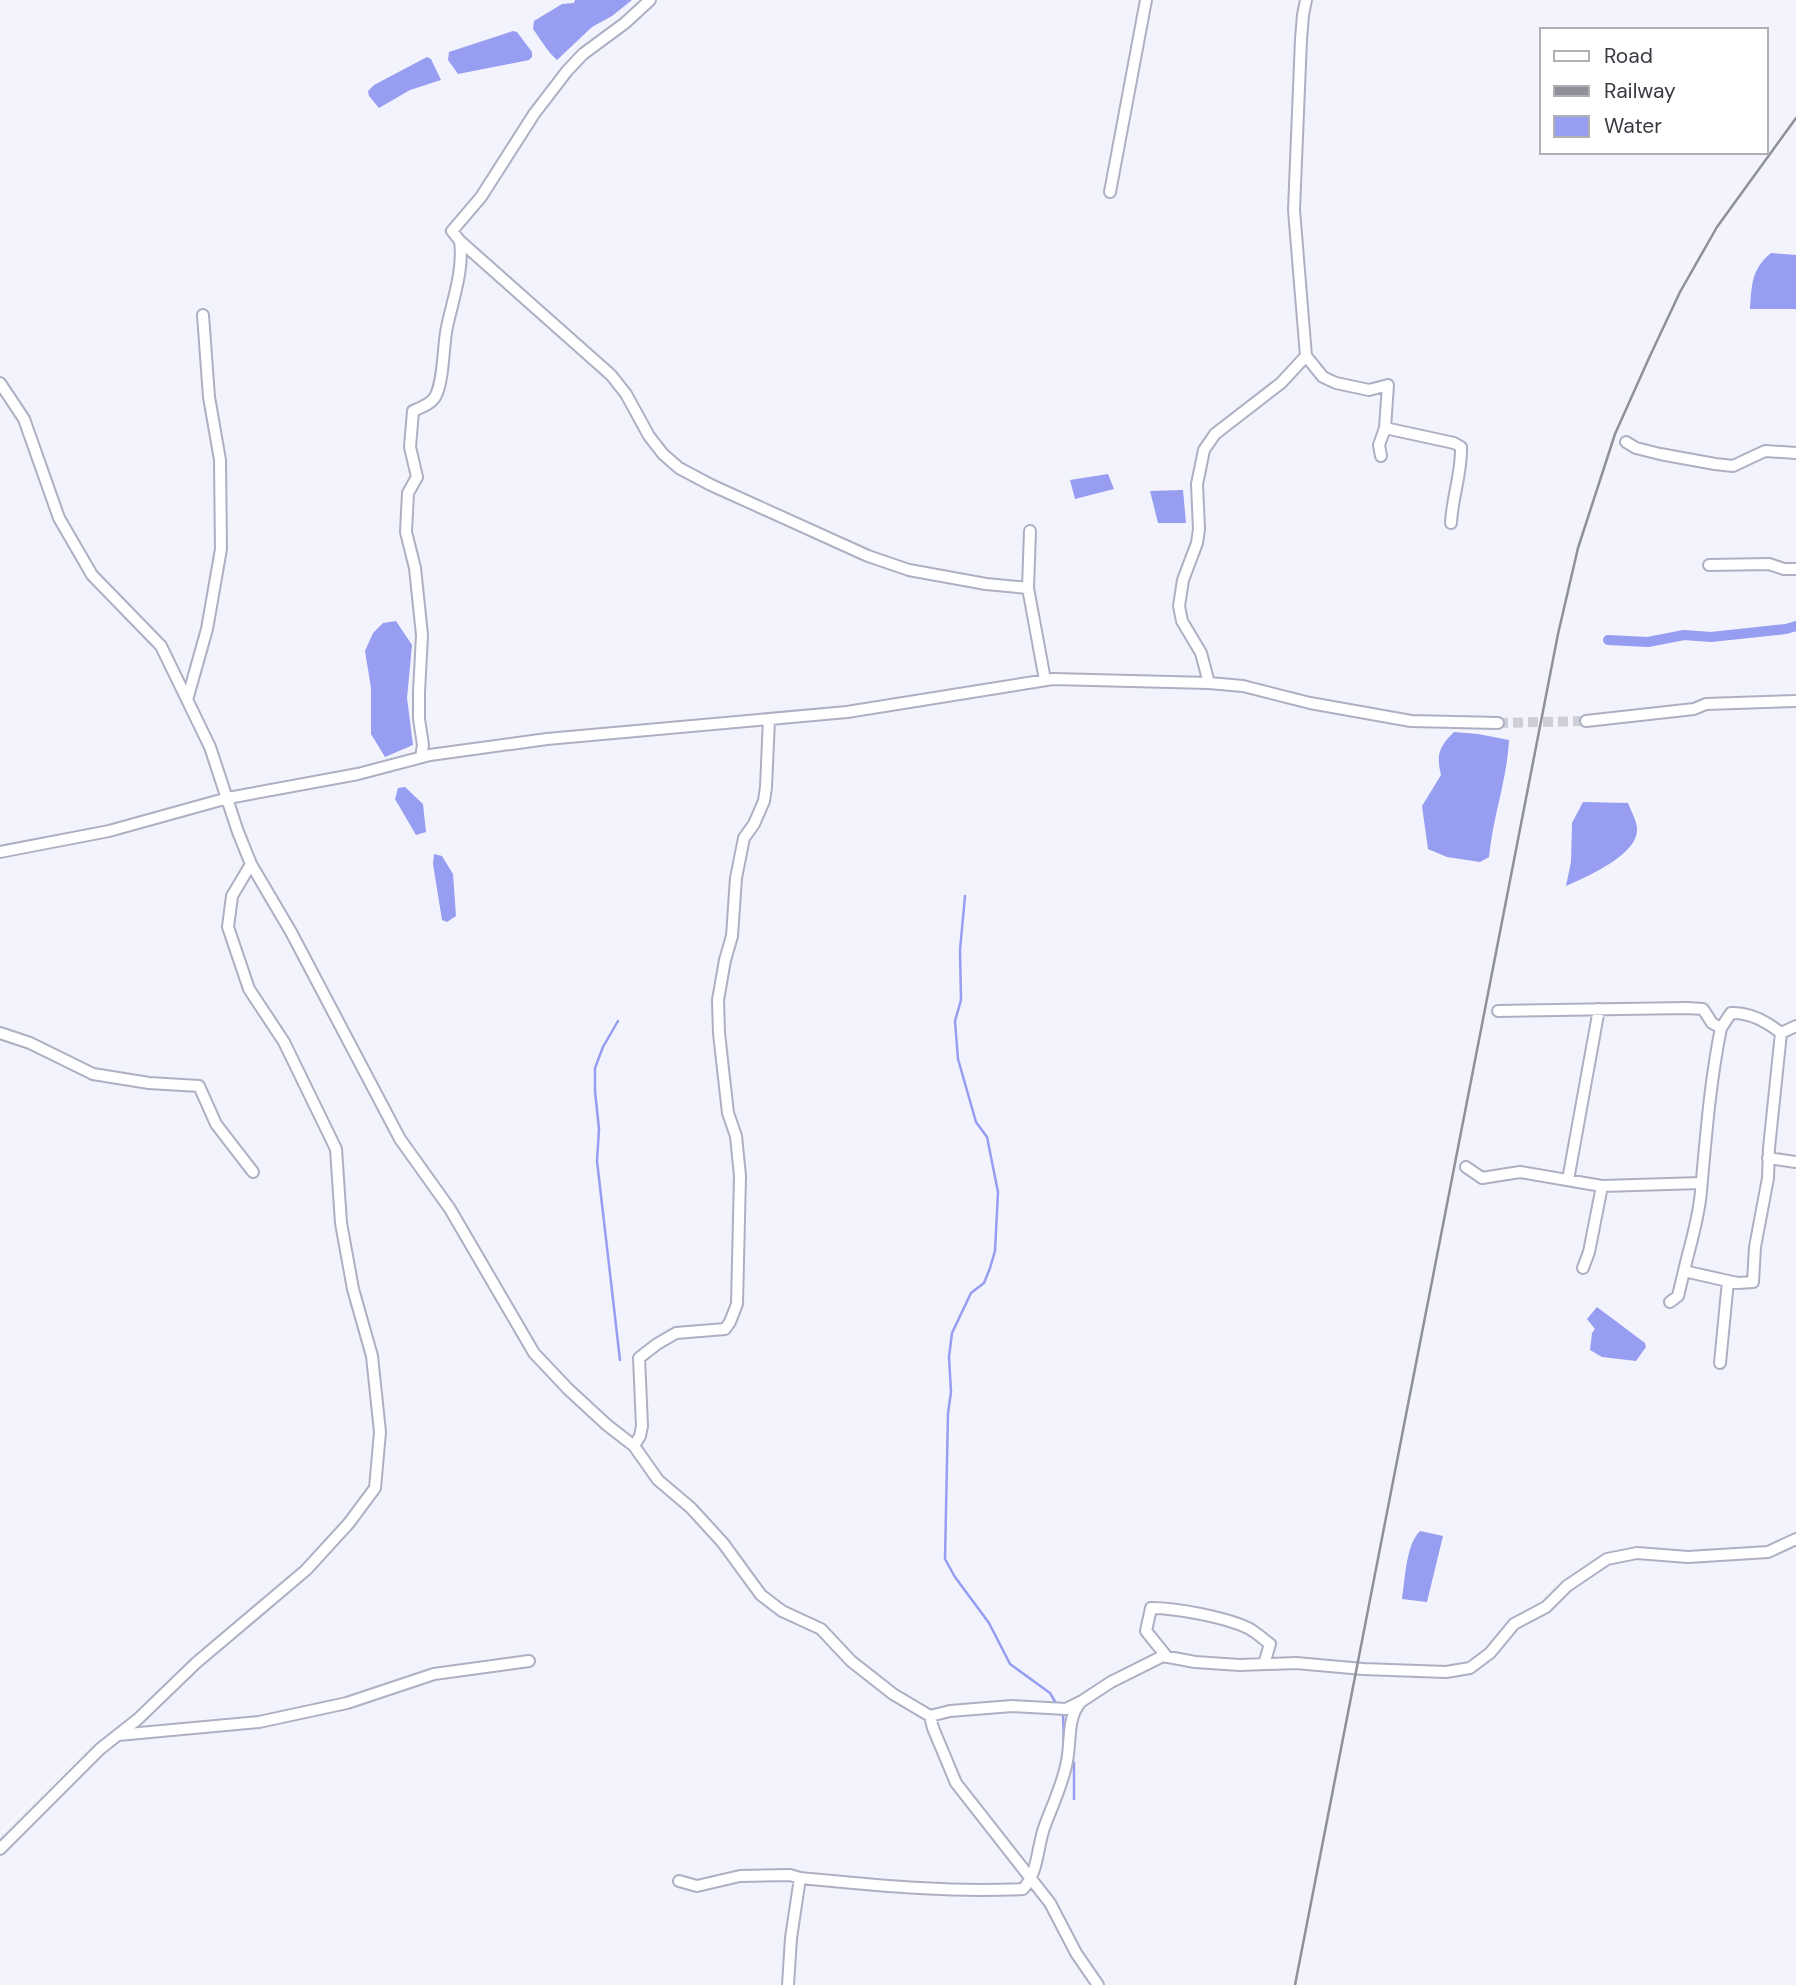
<svg xmlns="http://www.w3.org/2000/svg" width="1796" height="1985" viewBox="0 0 1796 1985" font-family="'DM Sans',sans-serif">
	<style>
		.water { fill: #979df0 }
		.lines { fill: none; stroke-linecap: round; stroke-linejoin: round }
		.stream { stroke: #979df0; stroke-width: 2.5 }
		.canal { stroke: #979df0; stroke-width: 10 }
		.minor-tunnel { stroke: #cdced7; stroke-width: 10; stroke-dasharray: 10 5; stroke-linecap: butt }
		.minor-casing { stroke: #adb0c3; stroke-width: 14 }
		.minor { stroke: #fff; stroke-width: 10 }
		.rail { stroke: #8f9099; stroke-width: 2.5 }
	</style>
	<rect width="100%" height="100%" fill="#f2f3fc"/>
	<!-- water -->
	<path class="water" d="M 575,0 L 632,0 L 612,16 L 592,27 L 557,60 C 547,51 541,40 533,29 L 534,21 L 562,4 L 574,3 Z
		M 513,31 L 517,32 L 532,52 L 532,57 L 529,60 L 458,74 L 448,60 L 449,52 Z
		M 427,57 L 431,59 L 441,80 L 410,90 L 379,108 L 369,96 L 368,91 L 374,85 Z
		M 1771,253 L 1796,255 L 1796,309 L 1750,309 C 1752,284 1751,270 1771,253 Z
		M 1108,474 L 1114,489 L 1075,499 L 1070,480 Z
		M 1183,490 L 1186,523 L 1158,523 L 1150,491 Z
		M 396,621 L 412,645 L 407,698 L 413,745 L 385,757 L 371,734 L 371,688 L 365,651 L 373,633 L 383,623 Z
		M 1454,732 L 1478,734 L 1509,740 C 1507,780 1493,816 1489,857 L 1480,862 L 1447,857 L 1428,849 L 1422,806 L 1441,775 C 1436,754 1439,747 1454,732 Z
		M 405,787 L 423,804 L 426,832 L 416,835 L 395,799 L 398,788 Z
		M 1583,802 L 1628,803 C 1631,811 1637,821 1637,829 C 1638,855 1586,877 1566,886 L 1571,862 L 1572,823 Z
		M 434,854 L 442,856 L 453,874 L 456,916 L 447,922 L 442,920 L 433,864 Z
		M 1597,1307 L 1645,1343 L 1646,1347 L 1636,1361 L 1602,1357 L 1590,1350 L 1592,1333 L 1595,1329 L 1587,1319 Z
		M 1420,1531 L 1443,1536 L 1427,1602 L 1402,1599 C 1405,1580 1406,1544 1420,1531 Z"/>
	<g class="lines">
		<!-- stream -->
		<path class="stream" d="M 965,896 L 960,950 L 961,1000 L 955,1021 L 958,1059 L 976,1122 L 987,1137 L 998,1192 L 995,1251 L 990,1268 L 984,1283 L 971,1293 L 952,1333 L 949,1357 L 951,1392 L 948,1413 L 945,1559 L 955,1577 L 989,1623 L 1010,1664 L 1050,1693 L 1057,1705
			M 618,1021 L 603,1047 L 595,1068 L 595,1091 L 599,1129 L 597,1161 L 620,1360
			M 1063,1713 L 1064,1745
			M 1072,1760 L 1074,1763 L 1074,1799"/>
		<!-- canal -->
		<path class="canal" d="M 1608,640 L 1648,642 L 1684,635 L 1711,637 L 1786,629 L 1796,626"/>
		<!-- minor-tunnel -->
		<path class="minor-tunnel" d="M 1498,723 L 1586,721"/>
		<!-- minor casing -->
		<g class="minor-casing">
			<path id="minor" d="M 650,0 L 625,23 L 583,54 L 567,71 L 534,114 L 481,197 L 452,231 L 460,241 L 611,375 L 626,394 L 649,436 L 663,454 L 679,468 L 711,485 L 868,556 L 909,570 L 986,584 L 1028,588
				M 1306,0 L 1303,15 L 1301,39 L 1294,210 L 1306,356 L 1323,377 L 1336,383 L 1369,390 L 1388,385 L 1385,428 L 1379,445 L 1381,456
				M 1110,192 L 1146,0
				M 0,383 L 24,419 L 59,518 L 92,575 L 161,646 L 210,747 L 238,832 L 251,864 L 291,932 L 400,1139 L 450,1209 L 534,1353 L 568,1389 L 607,1425 L 634,1446 L 658,1480 L 691,1508 L 723,1543 L 761,1595 L 782,1611 L 821,1629 L 851,1661 L 893,1694 L 930,1716 L 950,1711 L 1012,1706 L 1066,1709 L 1082,1701 L 1111,1682 L 1163,1656 L 1195,1662 L 1240,1665 L 1296,1663 L 1363,1669 L 1446,1672 L 1470,1668 L 1490,1653 L 1514,1624 L 1546,1607 L 1567,1586 L 1607,1559 L 1637,1553 L 1688,1557 L 1768,1552 L 1796,1539
				M 1385,428 L 1454,443 L 1461,447 C 1462,472 1452,498 1451,523
				M 1626,442 L 1636,448 L 1660,454 L 1715,464 L 1733,466 L 1765,451 L 1796,453
				M 1030,531 L 1028,588 L 1045,680
				M 1709,565 L 1769,564 L 1784,569 L 1796,569
				M 1209,683 L 1201,653 L 1182,621 L 1179,606 L 1183,580 L 1197,543 L 1199,529 L 1197,484 L 1204,450 L 1215,434 L 1281,383 L 1306,356
				M 187,700 L 207,629 L 221,549 L 220,460 L 209,397 L 203,315
				M 1586,721 L 1694,709 L 1706,704 L 1796,701
				M 421,757 L 423,745 L 419,719 L 419,692 L 422,635 L 415,568 L 406,532 L 408,493 L 417,477 L 410,447 L 413,411 C 420,408 431,404 435,397 C 444,382 443,344 447,327 C 453,299 464,269 460,241
				M 0,852 L 109,831 L 228,798 L 358,774 L 430,755 L 547,739 L 847,712 L 1053,679 L 1209,683 L 1243,686 L 1310,703 L 1411,721 L 1498,723
				M 1498,1011 L 1687,1008 L 1703,1009 L 1712,1023 L 1721,1028 L 1731,1013 C 1750,1012 1766,1021 1781,1033 L 1796,1026
				M 0,1033 L 30,1043 L 93,1074 L 149,1083 L 199,1086 L 216,1124 L 253,1172
				M 1768,1158 L 1796,1162
				M 1466,1167 L 1482,1178 L 1520,1172 L 1602,1186 L 1701,1183
				M 1568,1180 L 1599,1009
				M 1583,1268 L 1589,1252 L 1602,1186
				M 1728,1281 L 1738,1283 L 1753,1282 L 1755,1247 L 1768,1178 L 1769,1148 L 1781,1033
				M 1670,1302 L 1678,1296 L 1684,1271
				M 1720,1363 L 1728,1281 L 1684,1271 C 1690,1245 1699,1218 1701,1191 C 1706,1136 1710,1082 1721,1028
				M 634,1446 L 640,1436 L 642,1426 L 639,1358 L 657,1344 L 676,1333 L 725,1329 L 730,1322 L 737,1304 L 740,1176 L 736,1136 L 728,1113 L 723,1069 L 719,1033 L 718,1000 L 725,960 L 732,936 L 736,878 L 744,838 L 754,824 L 764,801 L 766,787 L 769,719
				M 1167,1657 L 1146,1631 L 1151,1608 C 1176,1608 1225,1617 1248,1628 C 1256,1632 1263,1639 1270,1644 L 1264,1664
				M 930,1716 L 933,1728 L 956,1783 L 1050,1903 L 1076,1953 L 1098,1985
				M 118,1735 L 259,1722 L 347,1703 L 434,1674 L 529,1661
				M 0,1849 L 100,1749 L 138,1719 L 196,1663 L 306,1570 L 349,1523 L 375,1488 L 380,1432 L 372,1356 L 353,1289 L 341,1223 L 336,1149 L 284,1042 L 249,989 L 228,927 L 232,896 L 251,864
				M 679,1881 L 697,1886 L 740,1876 L 790,1875 L 800,1878
				M 788,1985 L 791,1938 L 800,1878 C 874,1885 949,1893 1023,1889 C 1038,1873 1037,1849 1044,1828 C 1052,1806 1063,1784 1067,1761 C 1071,1742 1067,1718 1080,1703"/>
		</g>
		<!-- minor -->
		<use href="#minor" class="minor"/>
		<!-- rail -->
		<path class="rail" d="M 1295,1985 L 1558,634 L 1578,548 L 1615,434 L 1649,358 L 1680,292 L 1717,227 L 1796,118"/>
	</g>
	<!-- legend -->
	<rect x="1540" y="28" width="228" height="126" fill="#ffffff" stroke="#afb0b3" stroke-width="2"/>
	<rect x="1554" y="51" width="35" height="10" fill="#ffffff" stroke="#afb0b3" stroke-width="2"/>
	<text x="1604" y="63" font-size="21" fill="#383941">Road</text>
	<rect x="1554" y="86" width="35" height="10" fill="#8f9099" stroke="#afb0b3" stroke-width="2"/>
	<text x="1604" y="98" font-size="21" fill="#383941">Railway</text>
	<rect x="1554" y="116" width="35" height="21" fill="#979df0" stroke="#afb0b3" stroke-width="2"/>
	<text x="1604" y="133" font-size="21" fill="#383941">Water</text>
</svg>
